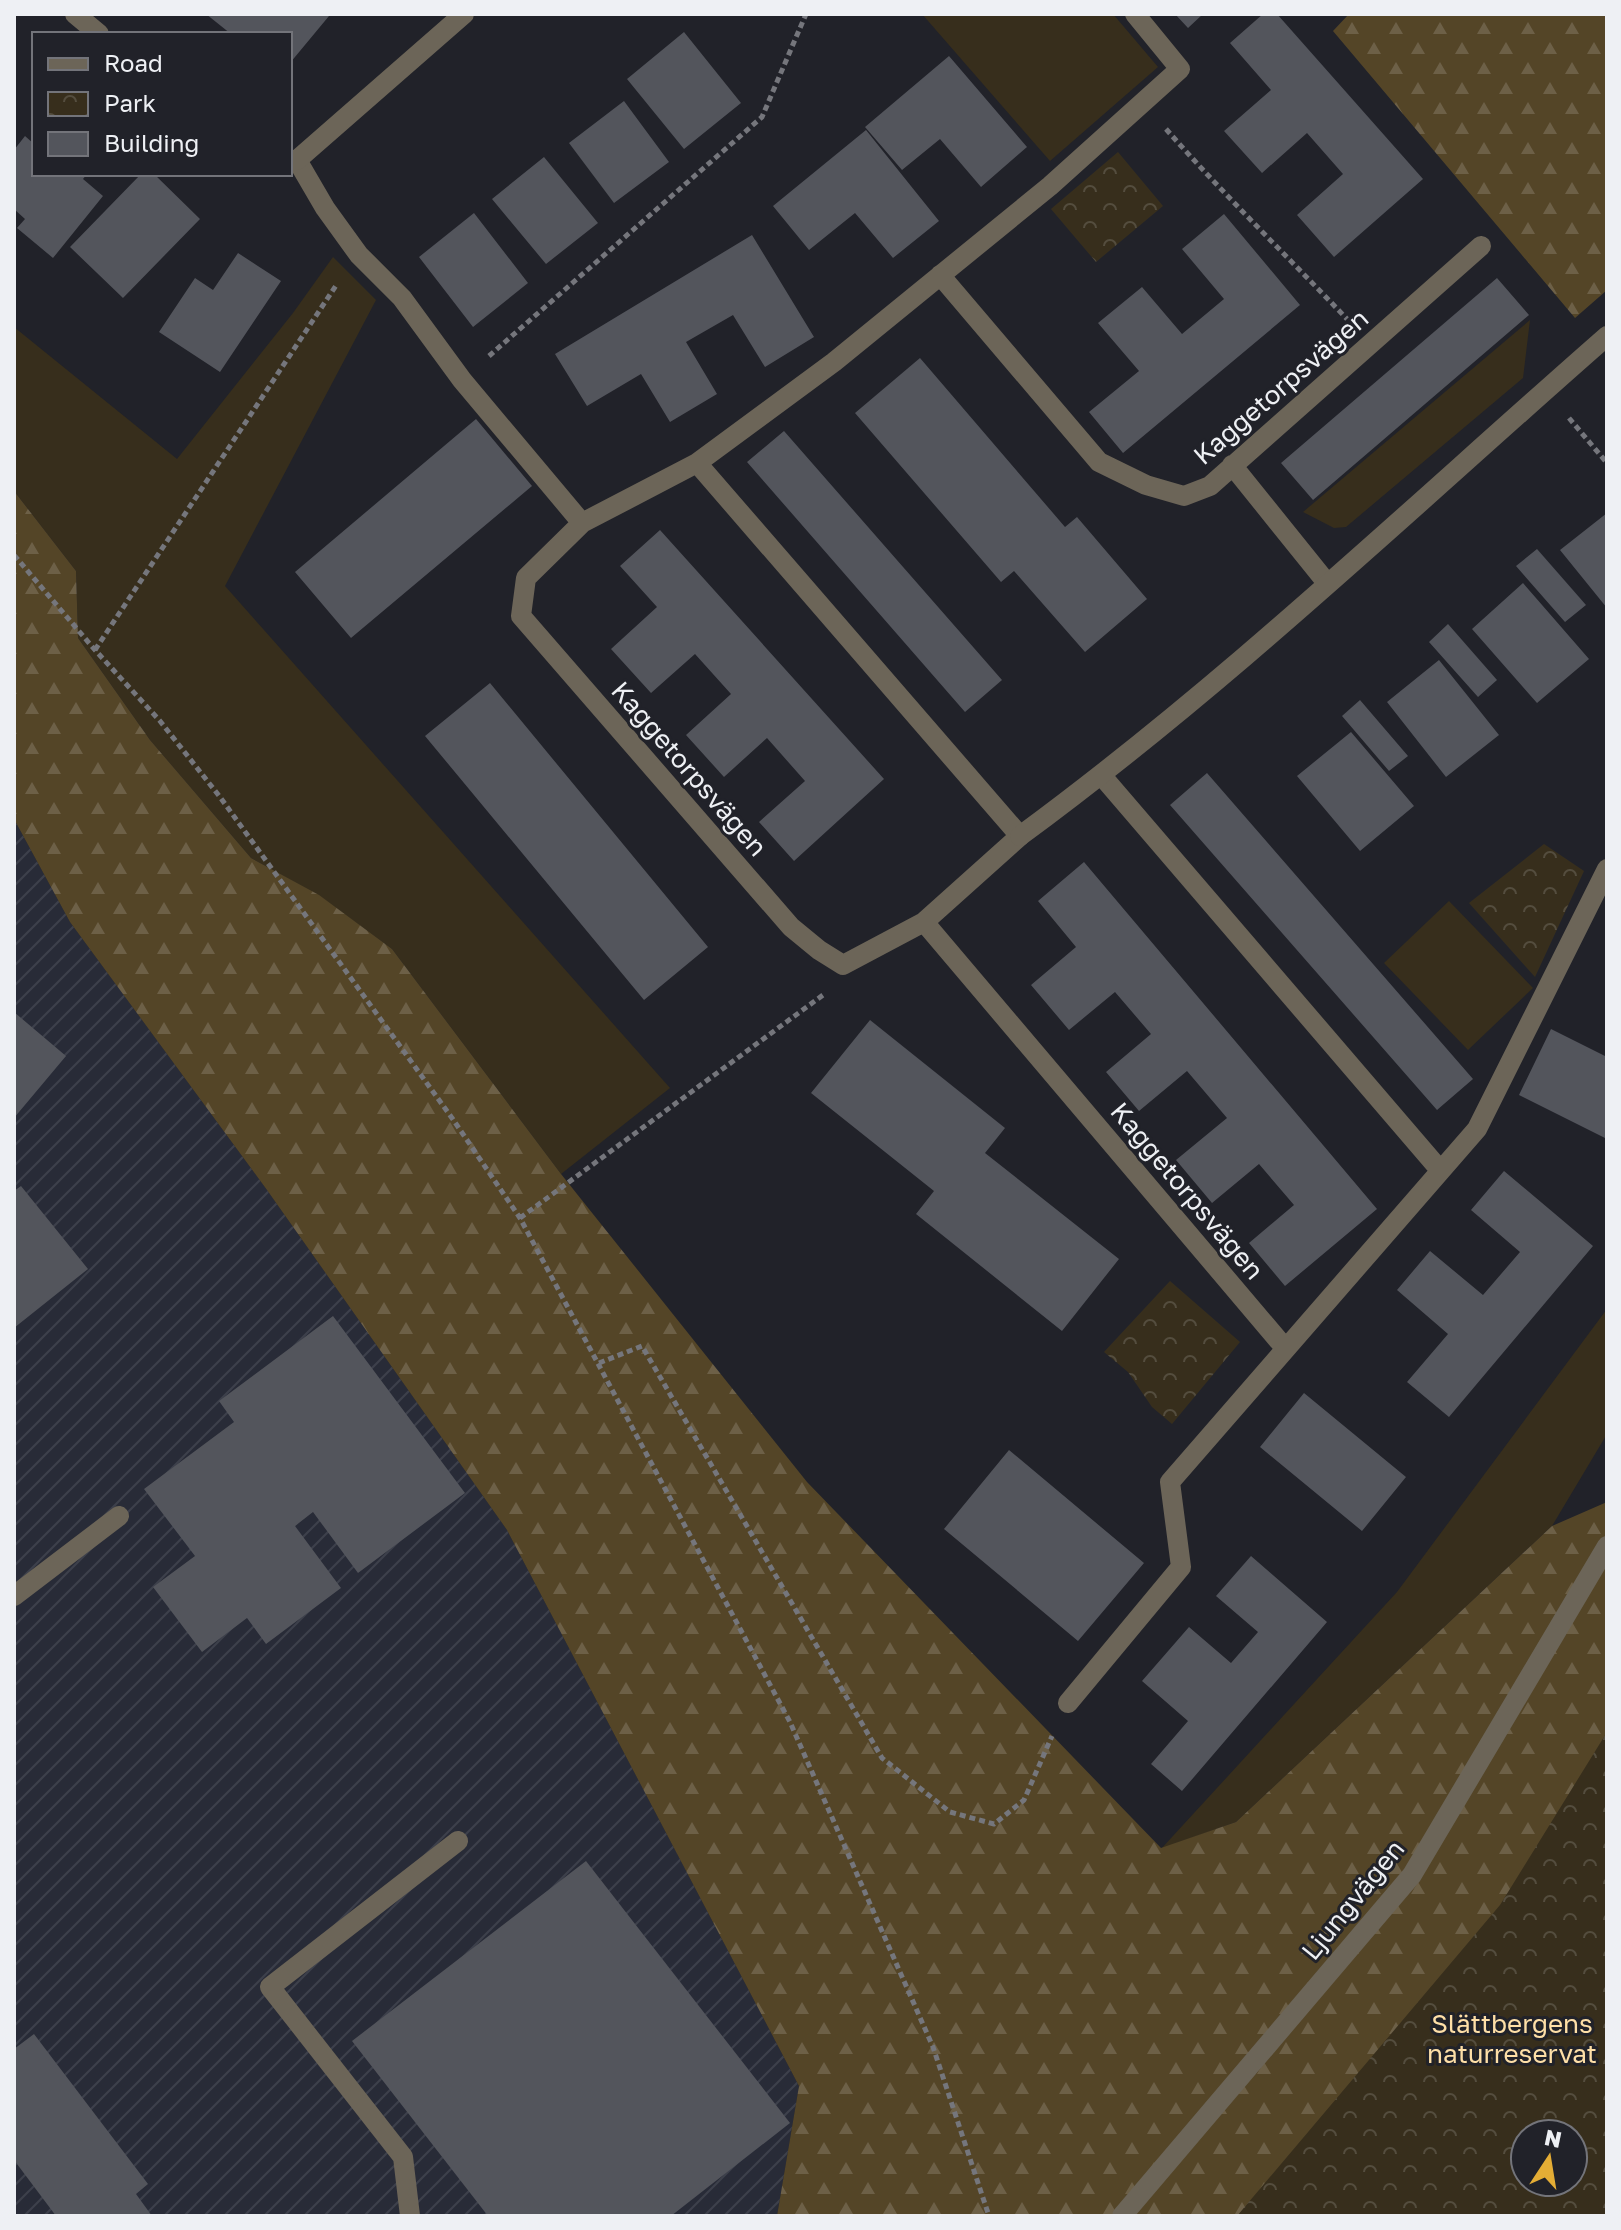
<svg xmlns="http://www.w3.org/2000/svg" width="1621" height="2230" viewBox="0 0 1621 2230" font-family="'Golos Text',sans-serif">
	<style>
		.industrial { fill: url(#industrial-furrows) }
		.grass { fill: #372e1c }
		.forest { fill: url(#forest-firs); fill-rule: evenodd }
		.park { fill: url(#park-crowns); fill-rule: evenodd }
		.building { fill: #53555c }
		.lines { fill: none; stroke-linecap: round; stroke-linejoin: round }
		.path { stroke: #75767c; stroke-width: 5; stroke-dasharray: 6 4; stroke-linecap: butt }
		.service { stroke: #6c6558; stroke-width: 20 }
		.minor { stroke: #6c6558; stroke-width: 20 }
		.labels { text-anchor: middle; stroke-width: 6; stroke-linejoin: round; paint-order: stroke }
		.street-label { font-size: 26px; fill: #eef0f4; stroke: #212229 }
		.park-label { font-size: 26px; fill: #fedfa7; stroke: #212229 }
	</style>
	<defs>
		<pattern id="industrial-furrows" width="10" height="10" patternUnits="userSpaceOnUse" patternTransform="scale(2)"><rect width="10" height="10" fill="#282b37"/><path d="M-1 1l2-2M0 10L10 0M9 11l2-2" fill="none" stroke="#3d404b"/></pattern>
		<pattern id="forest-firs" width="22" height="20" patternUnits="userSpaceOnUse" patternTransform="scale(2)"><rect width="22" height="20" fill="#544527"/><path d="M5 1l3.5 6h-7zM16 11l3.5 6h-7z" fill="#6d6047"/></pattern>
		<pattern id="park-crowns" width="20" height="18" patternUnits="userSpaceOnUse" patternTransform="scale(2)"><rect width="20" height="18" fill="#372e1c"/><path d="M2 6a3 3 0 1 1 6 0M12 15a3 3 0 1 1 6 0" fill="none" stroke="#544d3e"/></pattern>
	</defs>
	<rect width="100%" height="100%" fill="#212229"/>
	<!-- industrial -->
	<path class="industrial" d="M 14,819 L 70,922 L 267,1190 L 507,1530 L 799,2086 L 777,2216 L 14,2216 Z"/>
	<!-- grass -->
	<path class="grass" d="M 922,14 L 1113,14 L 1158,67 L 1050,161 Z
		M 333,257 L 376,300 L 225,586 L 670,1088 L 561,1174 L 392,949 L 319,896 L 251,858 L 150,740 L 78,638 L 76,571 L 14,491 L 14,327 L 177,459 L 293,313 Z
		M 1530,320 L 1523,378 L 1346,527 L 1334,528 L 1303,512 Z
		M 1449,901 L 1533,988 L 1468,1050 L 1384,963 Z
		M 1607,1309 L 1607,1434 L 1552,1526 L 1236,1822 L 1161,1849 L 1397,1592 Z"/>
	<!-- forest -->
	<path class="forest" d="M 1349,14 L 1607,14 L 1607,290 L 1575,318 L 1333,31 Z
		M 14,491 L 76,571 L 78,638 L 150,740 L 251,858 L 319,895 L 392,949 L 561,1174 L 807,1482 L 1161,1848 L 1236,1822 L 1552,1526 L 1607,1502 L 1607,2216 L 777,2216 L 799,2086 L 507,1530 L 267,1190 L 70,922 L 14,819 ZM 1525,2134 L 1573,2134 L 1573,2182 L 1525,2182 Z"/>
	<!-- park -->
	<path class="park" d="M 1118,152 L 1163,206 L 1096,262 L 1051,209 Z
		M 1544,844 L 1584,871 L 1535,977 L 1469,903 Z
		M 1170,1281 L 1240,1342 L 1172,1424 L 1152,1407 L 1128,1372 L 1104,1352 Z
		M 1607,1732 L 1607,2216 L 1237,2216 L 1500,1905 ZM 1525,2134 L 1573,2134 L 1573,2182 L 1525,2182 Z"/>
	<!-- building -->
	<path class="building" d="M 206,14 L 327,14 L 329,16 L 290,63 L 290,34 L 231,34 Z
		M 1175,14 L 1203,14 L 1188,28 Z
		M 1263,14 L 1277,14 L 1423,179 L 1334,257 L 1297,215 L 1343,174 L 1307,133 L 1262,173 L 1224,131 L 1271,90 L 1230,43 Z
		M 684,32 L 741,103 L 684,149 L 627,79 Z
		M 949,56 L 1027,147 L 981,187 L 940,139 L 902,170 L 865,127 Z
		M 624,101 L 669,162 L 614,203 L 569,143 Z
		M 866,130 L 939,221 L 893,258 L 855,213 L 809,250 L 773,206 Z
		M 25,136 L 34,144 L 34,174 L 87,174 L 83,179 L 103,196 L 53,258 L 17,228 L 25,219 L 14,209 L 14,150 Z
		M 544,157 L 598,223 L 546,264 L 492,199 Z
		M 141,174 L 154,174 L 200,219 L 123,298 L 70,247 Z
		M 474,213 L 528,283 L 473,327 L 419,257 Z
		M 1224,214 L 1300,305 L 1123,453 L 1089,412 L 1139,371 L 1098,323 L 1142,287 L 1182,334 L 1224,299 L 1182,249 Z
		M 752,235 L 814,337 L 765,367 L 733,315 L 686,342 L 717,394 L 670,422 L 641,374 L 587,406 L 555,354 Z
		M 238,253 L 281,281 L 220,372 L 159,332 L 195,278 L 213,290 Z
		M 1497,278 L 1529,315 L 1313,500 L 1281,463 Z
		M 920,358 L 1065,527 L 1077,517 L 1147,599 L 1085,652 L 1014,571 L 1001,582 L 855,413 Z
		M 476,419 L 532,486 L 351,638 L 295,572 Z
		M 784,431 L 1002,680 L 965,712 L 747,462 Z
		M 1607,513 L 1607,608 L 1560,550 Z
		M 660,530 L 884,779 L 794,861 L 759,822 L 805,781 L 767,738 L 724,777 L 686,735 L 731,694 L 695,654 L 651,693 L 611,649 L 657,607 L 620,566 Z
		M 1537,549 L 1586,605 L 1565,622 L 1516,566 Z
		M 1523,583 L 1589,659 L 1537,703 L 1472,629 Z
		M 1448,624 L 1497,680 L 1478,697 L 1429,642 Z
		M 1439,660 L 1499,735 L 1446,777 L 1387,702 Z
		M 490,683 L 708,947 L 644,1000 L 425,736 Z
		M 1360,700 L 1408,756 L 1389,771 L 1342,716 Z
		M 1351,732 L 1414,806 L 1360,851 L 1297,776 Z
		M 1207,773 L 1473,1079 L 1437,1110 L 1170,805 Z
		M 1084,862 L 1377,1209 L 1285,1286 L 1249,1243 L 1294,1205 L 1259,1164 L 1212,1203 L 1176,1160 L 1227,1118 L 1187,1071 L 1139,1111 L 1106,1072 L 1151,1034 L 1115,992 L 1069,1030 L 1031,985 L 1076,947 L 1038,901 Z
		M 14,1012 L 66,1056 L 14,1118 Z
		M 870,1020 L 1005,1128 L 985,1153 L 1119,1259 L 1062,1331 L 916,1214 L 934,1191 L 811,1093 Z
		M 1551,1029 L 1607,1057 L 1607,1139 L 1519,1095 Z
		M 1504,1171 L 1593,1246 L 1449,1417 L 1407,1382 L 1448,1334 L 1397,1290 L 1430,1251 L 1483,1295 L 1520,1252 L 1471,1210 Z
		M 21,1186 L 88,1269 L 14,1328 L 14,1191 Z
		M 333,1316 L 465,1493 L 358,1573 L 313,1512 L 295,1526 L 341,1588 L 266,1644 L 247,1618 L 202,1652 L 153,1587 L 195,1556 L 144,1489 L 234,1422 L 219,1401 Z
		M 1304,1393 L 1406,1477 L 1362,1531 L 1260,1447 Z
		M 1009,1450 L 1144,1563 L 1078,1641 L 944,1529 Z
		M 1251,1556 L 1327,1622 L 1182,1791 L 1151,1764 L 1188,1721 L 1142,1681 L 1189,1627 L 1231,1663 L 1258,1632 L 1216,1596 Z
		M 586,1861 L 790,2123 L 671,2216 L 488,2216 L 352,2041 Z
		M 34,2034 L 148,2184 L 136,2194 L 152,2216 L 56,2216 L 14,2160 L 14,2049 Z"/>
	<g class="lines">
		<!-- path -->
		<path class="path" d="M 1166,129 C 1224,195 1287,256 1347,319
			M 489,356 L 762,117 L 806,14
			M 1569,418 L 1607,463
			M 14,555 L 95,650 L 160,721 L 220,797 L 452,1118 L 520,1218 L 790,1722 L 933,2047 L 989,2216
			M 95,650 L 337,284
			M 520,1218 L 823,995
			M 599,1363 L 642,1346 L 882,1758 L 950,1812 L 994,1824 L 1024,1800 L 1052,1736"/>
		<!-- service -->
		<path class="service" d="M 297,160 L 325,208 L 359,255 L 402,298 L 462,380 L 582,523
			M 940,275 L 1099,462 L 1146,485 L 1184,496 L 1210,486 L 1481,246
			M 697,463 L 1020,836 L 924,922 L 843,965 L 819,950 L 791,927 L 521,616 L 526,578 L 582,523 L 697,463 L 834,362 L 1050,186 L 1180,69 L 1135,14
			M 1232,465 L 1327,583
			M 1102,776 L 1440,1170
			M 924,922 L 1285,1348
			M 14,1596 L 119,1516
			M 1068,1703 L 1181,1567 L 1170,1482 L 1477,1129 L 1607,869
			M 410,2216 L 403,2157 L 270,1987 L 458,1841"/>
		<!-- minor -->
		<path class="minor" d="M 75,14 L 99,34
			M 290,160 L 297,160 L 464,14
			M 1020,836 C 1227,684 1414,505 1607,336
			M 1122,2216 L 1412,1875 L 1607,1546"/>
	</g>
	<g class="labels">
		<!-- street labels -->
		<g class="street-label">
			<text transform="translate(1281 387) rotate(-41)" y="9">Kaggetorpsvägen</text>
			<text transform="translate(689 769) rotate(49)" y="9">Kaggetorpsvägen</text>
			<text transform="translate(1187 1191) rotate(50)" y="9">Kaggetorpsvägen</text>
			<text transform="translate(1353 1900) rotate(-51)" y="9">Ljungvägen</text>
		</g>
		<!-- park labels -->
		<g class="park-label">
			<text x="1512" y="2033">Slättbergens<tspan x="1512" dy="30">naturreservat</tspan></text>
		</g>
	</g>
	<!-- border -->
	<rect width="1621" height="2230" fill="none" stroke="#eef0f4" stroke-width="32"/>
	<!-- legend -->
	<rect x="32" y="32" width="260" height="144" fill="#212229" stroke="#73747a" stroke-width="2"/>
	<rect x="48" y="58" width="40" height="12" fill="#6c6558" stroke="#73747a" stroke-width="2"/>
	<text x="104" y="72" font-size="24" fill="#eef0f4">Road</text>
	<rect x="48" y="92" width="40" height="24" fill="url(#park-crowns)" stroke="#73747a" stroke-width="2"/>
	<text x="104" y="112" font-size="24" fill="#eef0f4">Park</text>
	<rect x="48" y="132" width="40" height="24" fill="#53555c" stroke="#73747a" stroke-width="2"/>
	<text x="104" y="152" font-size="24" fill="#eef0f4">Building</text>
	<!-- north arrow -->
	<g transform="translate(1549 2158) rotate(12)"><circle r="38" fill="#212229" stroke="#73747a" stroke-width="2"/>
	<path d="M0-6L14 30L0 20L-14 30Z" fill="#e4ad35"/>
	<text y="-12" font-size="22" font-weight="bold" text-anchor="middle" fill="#eef0f4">N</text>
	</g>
</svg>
